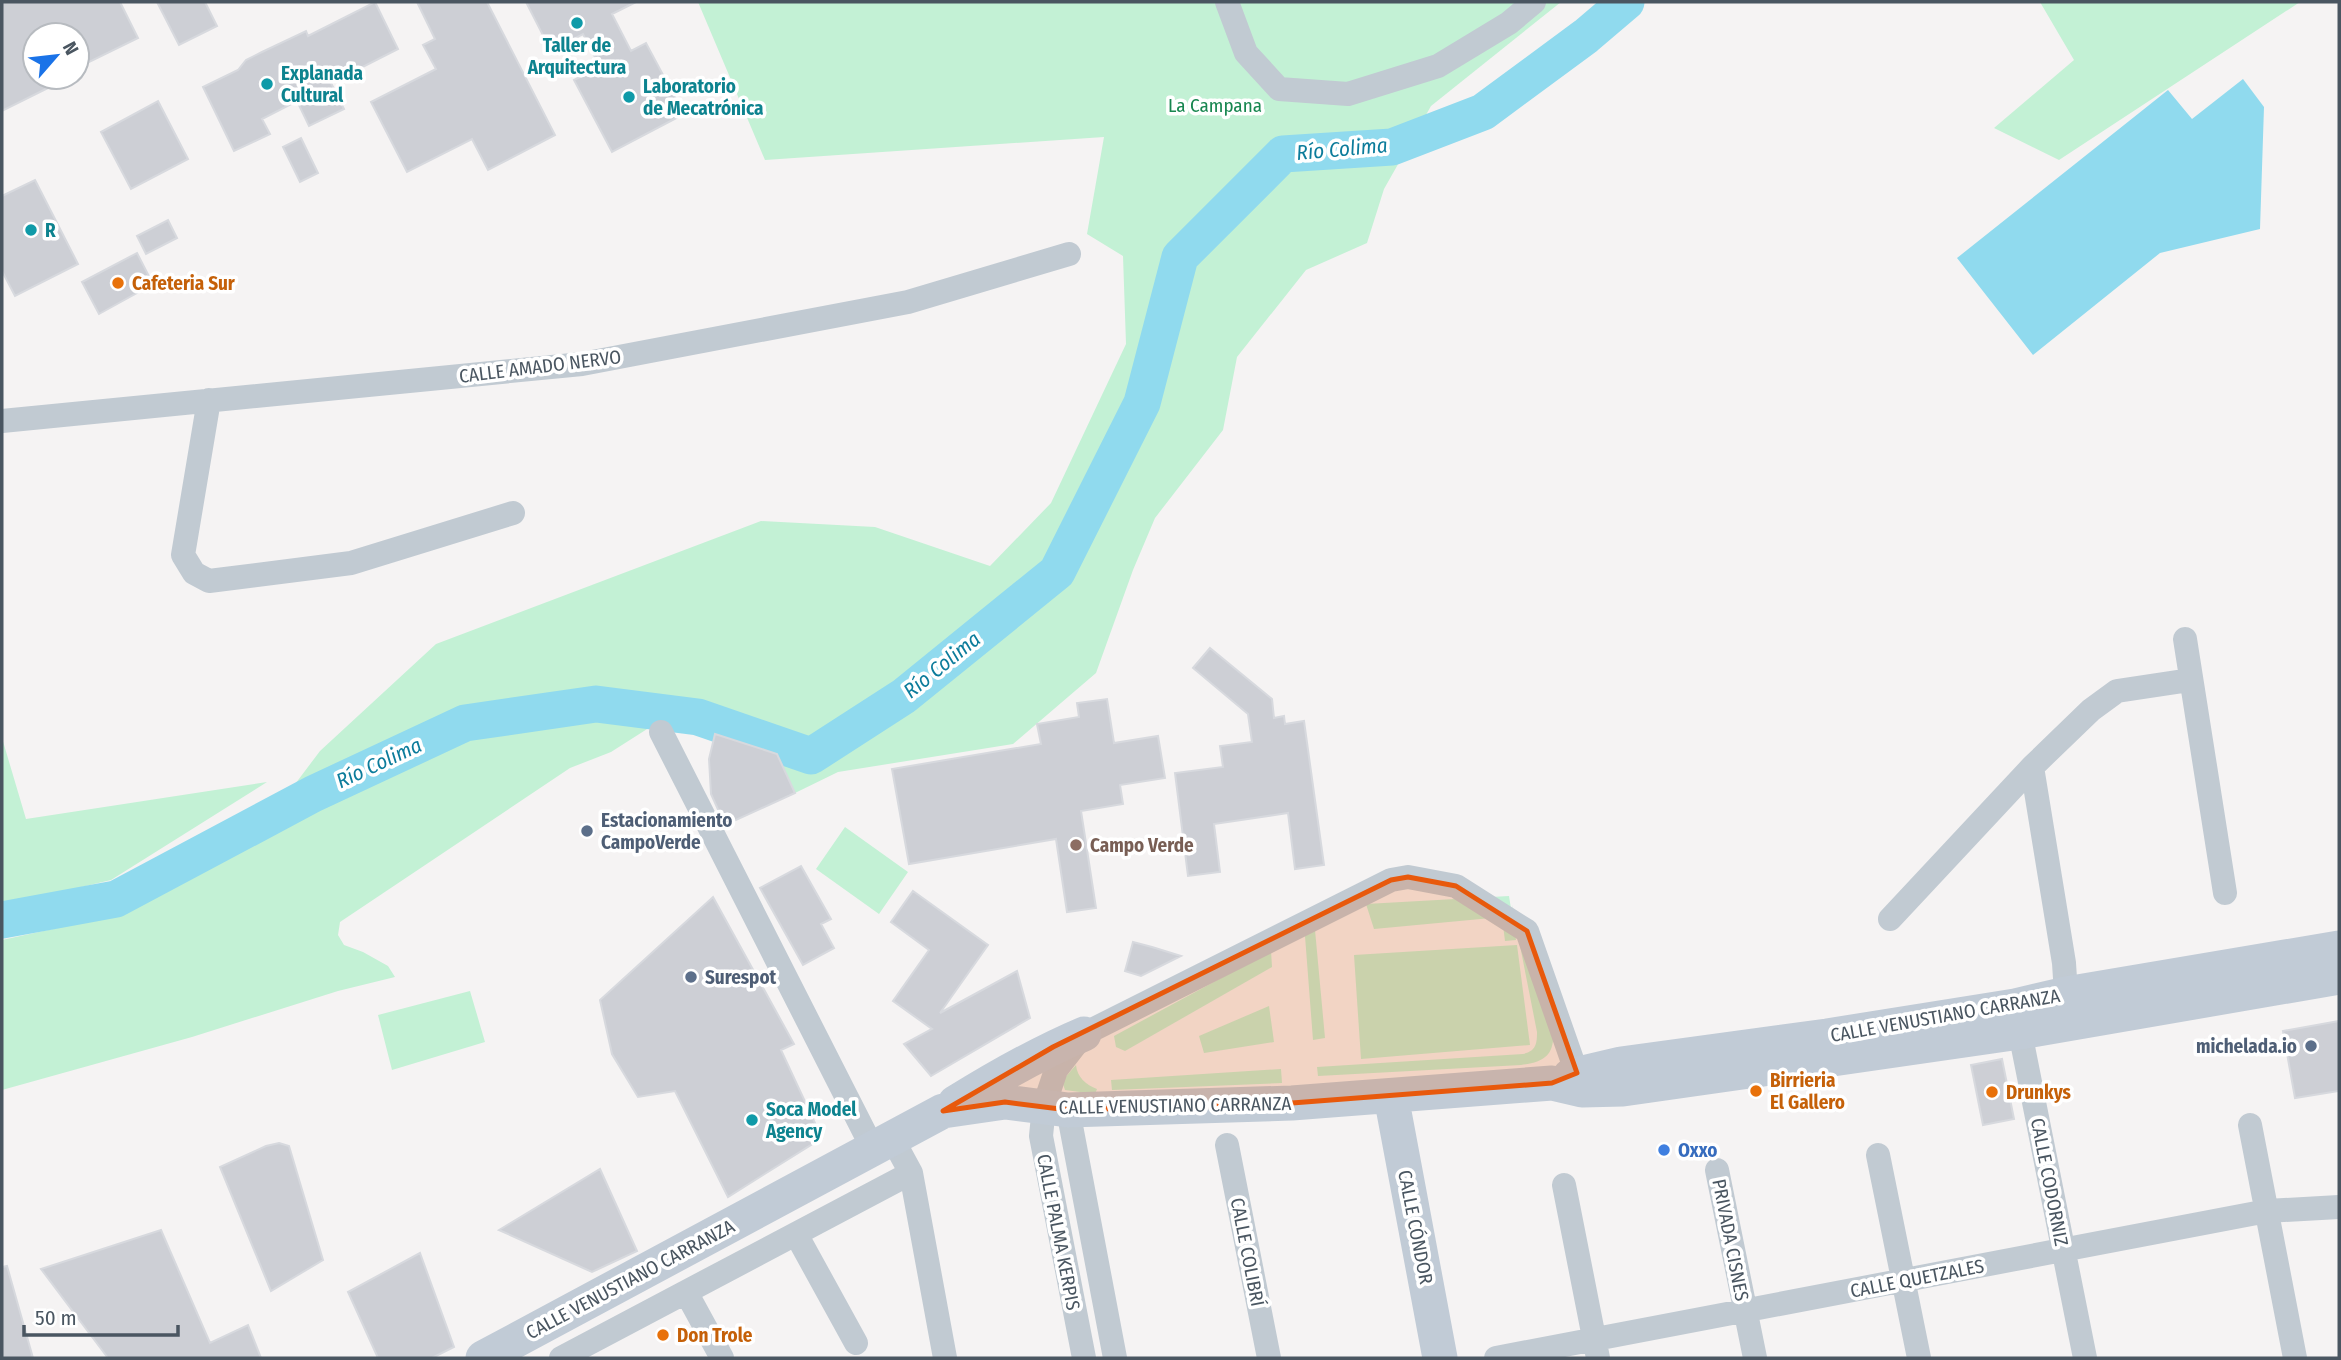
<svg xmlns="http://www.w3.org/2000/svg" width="2341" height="1360" viewBox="0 0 2341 1360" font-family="'Fira Sans Condensed',sans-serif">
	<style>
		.green { fill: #c3f1d5 }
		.water { fill: #90daee }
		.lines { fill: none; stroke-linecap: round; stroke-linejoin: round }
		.river { stroke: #90daee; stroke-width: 37 }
		.building { fill: #cdcfd5; stroke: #d7d9de; stroke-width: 2 }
		.street { stroke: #c1cad2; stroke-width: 24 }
		.secondary { stroke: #c1cbd6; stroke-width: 35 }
		.marked { fill: #e8590c; fill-opacity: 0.2; stroke: #e8590c; stroke-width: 5; stroke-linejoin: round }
		.culture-dot { fill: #0f9aa8; stroke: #fff; stroke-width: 2.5 }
		.food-dot { fill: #e8710a; stroke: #fff; stroke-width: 2.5 }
		.service-dot { fill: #5c6f8a; stroke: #fff; stroke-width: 2.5 }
		.education-dot { fill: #8d6e63; stroke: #fff; stroke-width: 2.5 }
		.shop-dot { fill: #3f7fe0; stroke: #fff; stroke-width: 2.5 }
		.labels { text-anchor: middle; stroke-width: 7; stroke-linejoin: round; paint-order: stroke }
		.culture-label { font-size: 19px; font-weight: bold; fill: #0d838f; stroke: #fff; text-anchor: start }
		.park-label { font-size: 19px; fill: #17864f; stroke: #fff }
		.food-label { font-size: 19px; font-weight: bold; fill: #c56008; stroke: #fff; text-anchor: start }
		.street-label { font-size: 19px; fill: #4a5661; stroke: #fff }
		.service-label { font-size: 19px; font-weight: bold; fill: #4e5e75; stroke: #fff; text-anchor: start }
		.education-label { font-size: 19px; font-weight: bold; fill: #785e54; stroke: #fff; text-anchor: start }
		.shop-label { font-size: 19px; font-weight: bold; fill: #366cbe; stroke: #fff; text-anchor: start }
		.water-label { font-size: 21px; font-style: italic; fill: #0c7c9b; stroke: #fff }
	</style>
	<rect width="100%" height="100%" fill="#f5f3f3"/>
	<!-- green -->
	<path class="green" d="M 698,2 L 1561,2 L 1431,106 L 1384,189 L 1367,243 L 1306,270 L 1237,357 L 1223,430 L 1155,518 L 1133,570 L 1096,673 L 1013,744 L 838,772 L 795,793 L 776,754 L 666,717 L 611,752 L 570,768 L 340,922 L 338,935 L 344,945 L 363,952 L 388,966 L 395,977 L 338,991 L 192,1037 L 2,1090 L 2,940 L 126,913 L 256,836 L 320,751 L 436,644 L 761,521 L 875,527 L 990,566 L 1051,503 L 1126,344 L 1123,256 L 1087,234 L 1104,137 L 765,160 Z
		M 2040,2 L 2300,2 L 2059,160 L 1994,128 L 2074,60 Z
		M 2,738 L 26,819 L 267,782 L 111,880 L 2,906 Z
		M 845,827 L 908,872 L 879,914 L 816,869 Z
		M 1509,896 L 1516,940 L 1505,941 L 1502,917 L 1374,929 L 1366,904 Z
		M 1512,905 L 1553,1029 C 1555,1054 1546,1062 1521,1065 L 1318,1076 L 1317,1067 L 1523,1054 C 1536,1051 1537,1044 1537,1032 Z
		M 1315,930 L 1325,1038 L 1313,1040 L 1305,936 Z
		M 1517,945 L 1530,1045 L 1361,1059 L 1354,955 Z
		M 1271,951 L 1272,967 L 1125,1051 L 1116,1047 L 1114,1036 Z
		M 470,991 L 485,1042 L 392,1070 L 378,1015 Z
		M 1269,1006 L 1274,1042 L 1204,1053 L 1199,1036 Z
		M 1076,1065 C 1077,1077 1086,1085 1097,1089 L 1095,1094 L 1065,1090 L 1062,1081 Z
		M 1281,1069 L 1282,1083 L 1112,1090 L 1111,1080 Z"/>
	<!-- water -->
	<path class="water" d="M 2243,79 L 2264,107 L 2260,229 L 2160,253 L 2033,355 L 1957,258 L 2168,90 L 2192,119 Z"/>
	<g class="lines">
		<!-- river -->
		<path class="river" d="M 2,920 L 116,899 L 313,794 L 465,723 L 596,704 L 698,717 L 811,756 L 904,696 L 1057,572 L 1142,403 L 1180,257 L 1283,154 L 1392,147 L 1483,112 L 1586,36 L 1626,2"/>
	</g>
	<!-- building -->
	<path class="building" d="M 2,2 L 120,2 L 138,38 L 77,68 L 77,35 L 35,35 L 35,77 L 70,77 L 2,111 Z
		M 157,2 L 205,2 L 217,26 L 179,45 Z
		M 375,2 L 398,49 L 331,83 L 344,109 L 309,126 L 297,101 L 262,119 L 270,134 L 234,151 L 203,87 L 238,70 L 246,60 L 262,52 L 306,31 L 308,36 Z
		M 417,2 L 487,2 L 555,135 L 488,170 L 472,139 L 407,172 L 371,102 L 436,69 L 423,45 L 435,39 Z
		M 526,2 L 636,2 L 612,14 L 631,51 L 646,43 L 684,114 L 612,152 L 574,80 L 600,67 L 583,34 L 551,51 Z
		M 158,101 L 188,159 L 131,189 L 101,132 Z
		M 301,138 L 318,173 L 300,182 L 283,147 Z
		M 35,180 L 78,264 L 15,296 L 2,271 L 2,196 Z
		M 168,220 L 177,238 L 146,254 L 137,236 Z
		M 137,253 L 153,284 L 99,314 L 82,282 Z
		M 1210,648 L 1272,699 L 1274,718 L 1284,716 L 1285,724 L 1304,721 L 1324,865 L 1295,869 L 1288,813 L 1214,824 L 1220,872 L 1188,876 L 1175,773 L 1223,767 L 1220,746 L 1252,742 L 1248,714 L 1193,668 Z
		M 1107,699 L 1114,743 L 1158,736 L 1165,778 L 1120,785 L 1123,804 L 1081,811 L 1096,908 L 1067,912 L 1056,839 L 909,864 L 892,769 L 1041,744 L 1037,724 L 1079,717 L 1077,703 Z
		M 715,734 L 777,754 L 795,793 L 725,825 L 711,794 L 709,759 Z
		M 801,866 L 831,919 L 821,924 L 834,948 L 803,965 L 760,888 Z
		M 913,891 L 988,945 L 940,1013 L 1017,971 L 1030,1018 L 931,1076 L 904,1044 L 932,1029 L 893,1001 L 929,950 L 891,922 Z
		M 713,897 L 794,1044 L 781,1050 L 822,1138 L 728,1197 L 675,1091 L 638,1097 L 612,1054 L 600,1000 Z
		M 1133,942 L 1152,947 L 1181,956 L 1141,976 L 1125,971 Z
		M 2339,1021 L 2339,1091 L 2295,1098 L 2283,1031 Z
		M 2002,1059 L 2014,1119 L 1983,1125 L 1971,1065 Z
		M 279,1143 L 289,1146 L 323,1260 L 271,1291 L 220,1167 L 266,1146 Z
		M 600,1169 L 637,1251 L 592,1272 L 499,1230 Z
		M 161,1230 L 210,1343 L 248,1325 L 261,1358 L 108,1358 L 41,1269 Z
		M 420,1253 L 454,1347 L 432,1358 L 378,1358 L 348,1292 Z
		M 7,1266 L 33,1358 L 2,1358 L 2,1267 Z"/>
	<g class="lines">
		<!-- street -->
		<path class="street" d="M 1227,2 L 1246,53 L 1279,89 L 1348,94 L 1438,66 L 1509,23 L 1534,2
			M 209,400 L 183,555 L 194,573 L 209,581 L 351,563 L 513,513
			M 2,421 L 582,364 L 908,302 L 1069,254
			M 2185,639 L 2225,893
			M 661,732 L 873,1149
			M 2032,767 L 2064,963 L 2066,994
			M 1890,919 L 2032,767 L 2091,710 L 2117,691 L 2190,680
			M 2017,1017 L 2085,1358
			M 1068,1110 L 1115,1358
			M 2250,1125 L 2295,1358
			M 892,1138 L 911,1173 L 945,1358
			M 1227,1145 L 1269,1358
			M 1878,1155 L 1919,1358
			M 1717,1170 L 1755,1358
			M 1564,1185 L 1598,1358
			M 796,1234 L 856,1343
			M 686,1292 L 722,1358
			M 561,1358 L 911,1173
			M 1084,1358 L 1041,1136 L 1044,1106 L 1056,1070 L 1084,1034 L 1391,880 L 1408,877 L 1456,886 L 1527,931 L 1582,1088
			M 1496,1358 L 2267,1211 L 2339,1207"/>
		<!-- secondary -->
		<path class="secondary" d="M 1570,1076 L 1621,1064 L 1827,1036 L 2015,1006 L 2066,994 L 2339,948
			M 1391,1096 L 1440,1358
			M 955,1103 C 997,1077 1039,1053 1084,1034
			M 483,1358 L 943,1111 L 1005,1102 L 1068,1110 L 1292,1103 L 1552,1083 L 1582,1090 L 1623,1089 L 2020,1032 L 2339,977"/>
	</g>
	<!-- marked area -->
	<path class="marked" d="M 1408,877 L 1456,886 L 1527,931 L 1577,1073 L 1552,1083 L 1292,1103 L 1068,1110 L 1005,1102 L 943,1111 L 1053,1047 L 1391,880 Z"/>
	<!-- markers -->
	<g class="culture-dot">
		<circle cx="577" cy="23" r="7"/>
		<circle cx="267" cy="84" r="7"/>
		<circle cx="629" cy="97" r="7"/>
		<circle cx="31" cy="230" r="7"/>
		<circle cx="752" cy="1120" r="7"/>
	</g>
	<g class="food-dot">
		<circle cx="118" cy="283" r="7"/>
		<circle cx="1756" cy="1091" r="7"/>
		<circle cx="1992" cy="1092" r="7"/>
		<circle cx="663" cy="1335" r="7"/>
	</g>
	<g class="service-dot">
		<circle cx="587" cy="831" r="7"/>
		<circle cx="691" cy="977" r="7"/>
		<circle cx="2311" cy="1046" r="7"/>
	</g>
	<circle class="education-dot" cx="1076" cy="845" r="7"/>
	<circle class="shop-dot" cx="1664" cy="1150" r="7"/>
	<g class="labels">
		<!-- culture labels -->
		<g class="culture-label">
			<text x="577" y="52" text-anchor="middle">Taller de<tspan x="577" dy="22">Arquitectura</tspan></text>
			<text x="281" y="80">Explanada<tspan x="281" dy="22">Cultural</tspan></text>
			<text x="643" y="93">Laboratorio<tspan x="643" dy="22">de Mecatrónica</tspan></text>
			<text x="45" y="237">R</text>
			<text x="766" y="1116">Soca Model<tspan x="766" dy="22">Agency</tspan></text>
		</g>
		<!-- park labels -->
		<g class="park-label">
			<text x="1215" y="112">La Campana</text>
		</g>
		<!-- food labels -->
		<g class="food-label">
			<text x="132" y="290">Cafeteria Sur</text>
			<text x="1770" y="1087">Birrieria<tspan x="1770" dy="22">El Gallero</tspan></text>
			<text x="2006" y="1099">Drunkys</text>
			<text x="677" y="1342">Don Trole</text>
		</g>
		<!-- street labels -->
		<g class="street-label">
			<text transform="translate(540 366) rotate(-7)" y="7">CALLE AMADO NERVO</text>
			<text transform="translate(1945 1015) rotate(-10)" y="7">CALLE VENUSTIANO CARRANZA</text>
			<text transform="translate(1175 1105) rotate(-1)" y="7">CALLE VENUSTIANO CARRANZA</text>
			<text transform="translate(2050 1182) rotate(79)" y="7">CALLE CODORNIZ</text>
			<text transform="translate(1416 1227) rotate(79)" y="7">CALLE CÓNDOR</text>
			<text transform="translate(1059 1232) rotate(79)" y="7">CALLE PALMA KERPIS</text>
			<text transform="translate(1731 1240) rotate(79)" y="7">PRIVADA CISNES</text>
			<text transform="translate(1248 1252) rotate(79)" y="7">CALLE COLIBRÍ</text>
			<text transform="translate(1917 1278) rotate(-11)" y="7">CALLE QUETZALES</text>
			<text transform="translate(630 1279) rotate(-28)" y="7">CALLE VENUSTIANO CARRANZA</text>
		</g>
		<!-- service labels -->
		<g class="service-label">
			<text x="601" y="827">Estacionamiento<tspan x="601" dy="22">CampoVerde</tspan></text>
			<text x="705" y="984">Surespot</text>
			<text x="2297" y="1053" text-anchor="end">michelada.io</text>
		</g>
		<!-- education labels -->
		<g class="education-label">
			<text x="1090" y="852">Campo Verde</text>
		</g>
		<!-- shop labels -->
		<g class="shop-label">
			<text x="1678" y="1157">Oxxo</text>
		</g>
		<!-- water labels -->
		<g class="water-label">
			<text transform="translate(1342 149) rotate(-5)" y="7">Río Colima</text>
			<text transform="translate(942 665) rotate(-39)" y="7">Río Colima</text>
			<text transform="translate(379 763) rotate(-25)" y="7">Río Colima</text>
		</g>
	</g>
	<!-- border -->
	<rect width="2341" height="1360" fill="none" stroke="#4a5661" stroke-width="7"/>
	<!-- north arrow -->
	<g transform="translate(56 56) rotate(62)"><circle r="33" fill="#ffffff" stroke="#b7bbc0" stroke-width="2"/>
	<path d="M0-5L12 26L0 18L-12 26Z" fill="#1a73e8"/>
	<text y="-10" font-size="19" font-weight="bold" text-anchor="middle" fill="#4a5661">N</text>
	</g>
	<!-- scale -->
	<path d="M24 1325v10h154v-10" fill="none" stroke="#4a5661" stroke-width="3.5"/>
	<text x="35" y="1325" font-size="21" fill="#4a5661" stroke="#ffffff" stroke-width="5" paint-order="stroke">50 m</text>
</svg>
